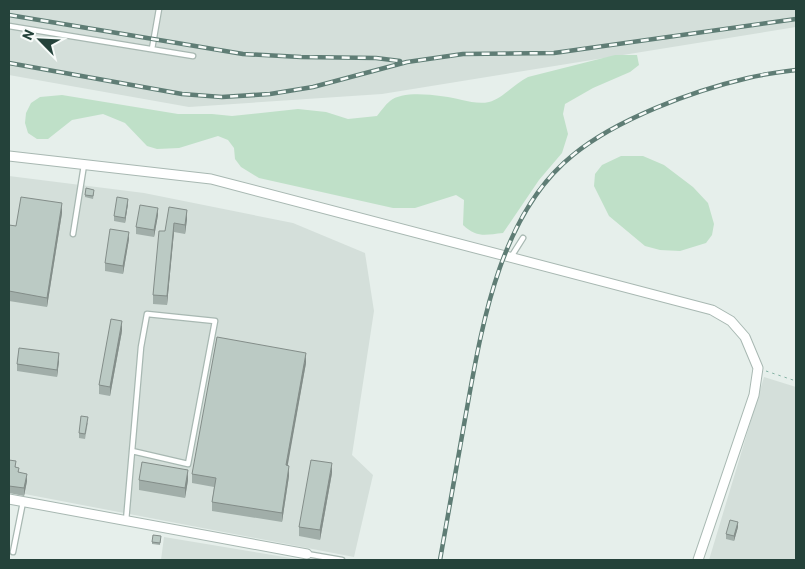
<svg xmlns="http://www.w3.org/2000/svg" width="805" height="569" viewBox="0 0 805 569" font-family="Barlow,sans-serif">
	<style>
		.built { fill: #d4dfda }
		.green { fill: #bfe0c8 }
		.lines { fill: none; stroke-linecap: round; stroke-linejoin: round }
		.lane-casing { stroke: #a8b8b2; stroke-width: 7 }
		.street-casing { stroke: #a8b8b2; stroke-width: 11 }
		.path { stroke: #86b3a5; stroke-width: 1; stroke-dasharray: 2.5 4; stroke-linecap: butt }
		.lane { stroke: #fff; stroke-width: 4.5 }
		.street { stroke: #fff; stroke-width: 9 }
		.rail-casing { stroke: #5f7d75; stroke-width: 4.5 }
		.rail { stroke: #f7fbf9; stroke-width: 2.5; stroke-dasharray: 8; stroke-linecap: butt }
		.wall { fill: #a1aea9 }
		.shaded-wall { fill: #838d89 }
		.building { fill: #bbcac4; stroke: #838d89 }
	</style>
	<rect width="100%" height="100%" fill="#e6efeb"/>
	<!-- built -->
	<path class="built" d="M 9,9 L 796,9 L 796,27 L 382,94 L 189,107 L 9,75 Z
		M 9,176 L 144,193 L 293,223 L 365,253 L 374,311 L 352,455 L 373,475 L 354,557 L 9,491 Z
		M 764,377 L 796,387 L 796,560 L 709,560 Z
		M 164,537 L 303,560 L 161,560 Z"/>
	<!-- green -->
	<path class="green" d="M 615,55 L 637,55 L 639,65 L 630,72 L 593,88 L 565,104 L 563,114 L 568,134 L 562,153 L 539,180 L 503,233 C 485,235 477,238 463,225 L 464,200 L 456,195 L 415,208 L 393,208 L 259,178 L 241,167 L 235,159 L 234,148 L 228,140 L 218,136 L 179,148 L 157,149 L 147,146 L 125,123 L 103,114 L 72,120 L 48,139 L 37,139 L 28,133 L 25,123 L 26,113 L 31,103 L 40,97 L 62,95 L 178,114 L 212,114 L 232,116 L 298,109 L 326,112 L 348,119 L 377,116 C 381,111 385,105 390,101 C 404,89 445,96 462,100 C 471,102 480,104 489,102 C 502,99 514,84 528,77 Z
		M 621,156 L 643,156 L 664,165 L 693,187 L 708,203 L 714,224 L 712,235 L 706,243 L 680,251 L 660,250 L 645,246 L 609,216 L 594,186 L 595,174 L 602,165 Z"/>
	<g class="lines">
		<!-- lane casing -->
		<g class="lane-casing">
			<path id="lane" d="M 9,26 L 193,56
				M 152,49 L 159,9
				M 73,234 L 84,165
				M 511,257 L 523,238
				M 126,521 L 141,347 L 147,314 L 215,321 L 188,464 L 132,451
				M 13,552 L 23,502
				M 307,554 L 342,560"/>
		</g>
		<!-- street casing -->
		<g class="street-casing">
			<path id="street" d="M 9,156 L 211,179 L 712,310 L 731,321 L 745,337 L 758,368 L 754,395 L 698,560
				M 9,499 L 307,554"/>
		</g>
		<!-- path -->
		<path class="path" d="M 766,371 L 796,381"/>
		<!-- lane -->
		<use href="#lane" class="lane"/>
		<!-- street -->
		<use href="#street" class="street"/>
		<!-- rail casing -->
		<g class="rail-casing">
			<path id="rail" d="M 9,15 L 243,54 L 301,57 L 376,58 L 400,61
				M 9,63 L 182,94 L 222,97 L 270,94 L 313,87 L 407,62 L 463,54 L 554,53 L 796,19
				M 440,560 C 448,513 457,466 465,419 C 481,331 498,215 573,155 C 617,119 692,91 748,78 C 764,74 780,72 796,70"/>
		</g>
		<!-- rail -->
		<use href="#rail" class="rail"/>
	</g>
	<!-- wall -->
	<path class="wall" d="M 94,193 L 93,199 L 85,197 L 85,195 Z
		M 128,204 L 125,223 L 114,221 L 114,216 Z
		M 187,210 L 187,219 L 185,234 L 174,232 L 167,305 L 153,304 L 153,295 L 165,231 Z
		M 62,213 L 47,307 L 9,301 L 9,225 L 16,226 Z
		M 158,215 L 154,237 L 136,234 L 136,227 Z
		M 129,239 L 123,274 L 105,271 L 105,263 Z
		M 122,331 L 110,396 L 99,394 L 99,385 Z
		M 59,361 L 57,377 L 17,371 L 17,364 Z
		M 306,363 L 287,466 L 289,476 L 282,522 L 212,511 L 212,502 L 214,487 L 192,483 L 192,474 Z
		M 88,422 L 85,439 L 79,438 L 79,433 Z
		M 9,460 L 16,467 L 19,472 L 27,481 L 24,496 L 9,493 Z
		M 332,473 L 320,540 L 299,536 L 299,527 Z
		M 139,480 L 188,480 L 185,498 L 139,490 Z
		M 738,527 L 734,541 L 726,539 L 726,534 Z
		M 161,536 L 160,545 L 152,544 L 152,542 Z"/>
	<!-- shaded-wall -->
	<path class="shaded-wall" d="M 128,199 L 128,204 L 125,223 L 125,218 Z
		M 62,203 L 62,213 L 47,307 L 47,298 Z
		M 158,208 L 158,215 L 154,237 L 154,230 Z
		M 187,210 L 187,219 L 185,234 L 185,225 Z
		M 174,223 L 174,232 L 167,305 L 167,296 Z
		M 129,232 L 129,239 L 123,274 L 123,266 Z
		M 122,321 L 122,331 L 110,396 L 110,387 Z
		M 59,353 L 59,361 L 57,377 L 57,370 Z
		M 306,353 L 306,363 L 286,475 L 286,465 Z
		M 332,463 L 332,473 L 320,540 L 320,530 Z
		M 289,466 L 289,476 L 282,522 L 282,513 Z
		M 188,470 L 188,480 L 185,498 L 185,488 Z
		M 27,474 L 27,481 L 24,496 L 24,488 Z
		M 738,522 L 738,527 L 734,541 L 734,536 Z"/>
	<!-- building -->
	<path class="building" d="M 86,188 L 94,190 L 93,196 L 85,195 Z
		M 21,197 L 62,203 L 47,298 L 9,291 L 9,225 L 16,226 Z
		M 117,197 L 128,199 L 125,218 L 114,216 Z
		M 140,205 L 158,208 L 154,230 L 136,227 Z
		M 169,207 L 187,210 L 185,225 L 174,223 L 167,296 L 153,295 L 159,231 L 165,231 Z
		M 110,229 L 129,232 L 123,266 L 105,263 Z
		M 111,319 L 122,321 L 110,387 L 99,385 Z
		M 217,337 L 306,353 L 286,465 L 289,466 L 282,513 L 212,502 L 216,478 L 192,474 Z
		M 19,348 L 59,353 L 57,370 L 17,364 Z
		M 81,416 L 88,417 L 85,434 L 79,433 Z
		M 9,460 L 16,461 L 15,467 L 19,468 L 18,472 L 27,474 L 24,488 L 9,486 Z
		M 311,460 L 332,463 L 320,530 L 299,527 Z
		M 142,462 L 188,470 L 185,488 L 139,480 Z
		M 730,520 L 738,522 L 734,536 L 726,534 Z
		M 153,535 L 161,536 L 160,543 L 152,542 Z"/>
	<!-- border -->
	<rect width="805" height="569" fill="none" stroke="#24423a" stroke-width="20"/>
	<!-- north arrow -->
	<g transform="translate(40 40) rotate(294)" stroke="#f7fbf9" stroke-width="4" paint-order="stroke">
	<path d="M0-4L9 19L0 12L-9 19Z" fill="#24423a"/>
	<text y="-8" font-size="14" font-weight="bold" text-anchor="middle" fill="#24423a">N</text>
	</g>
</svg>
